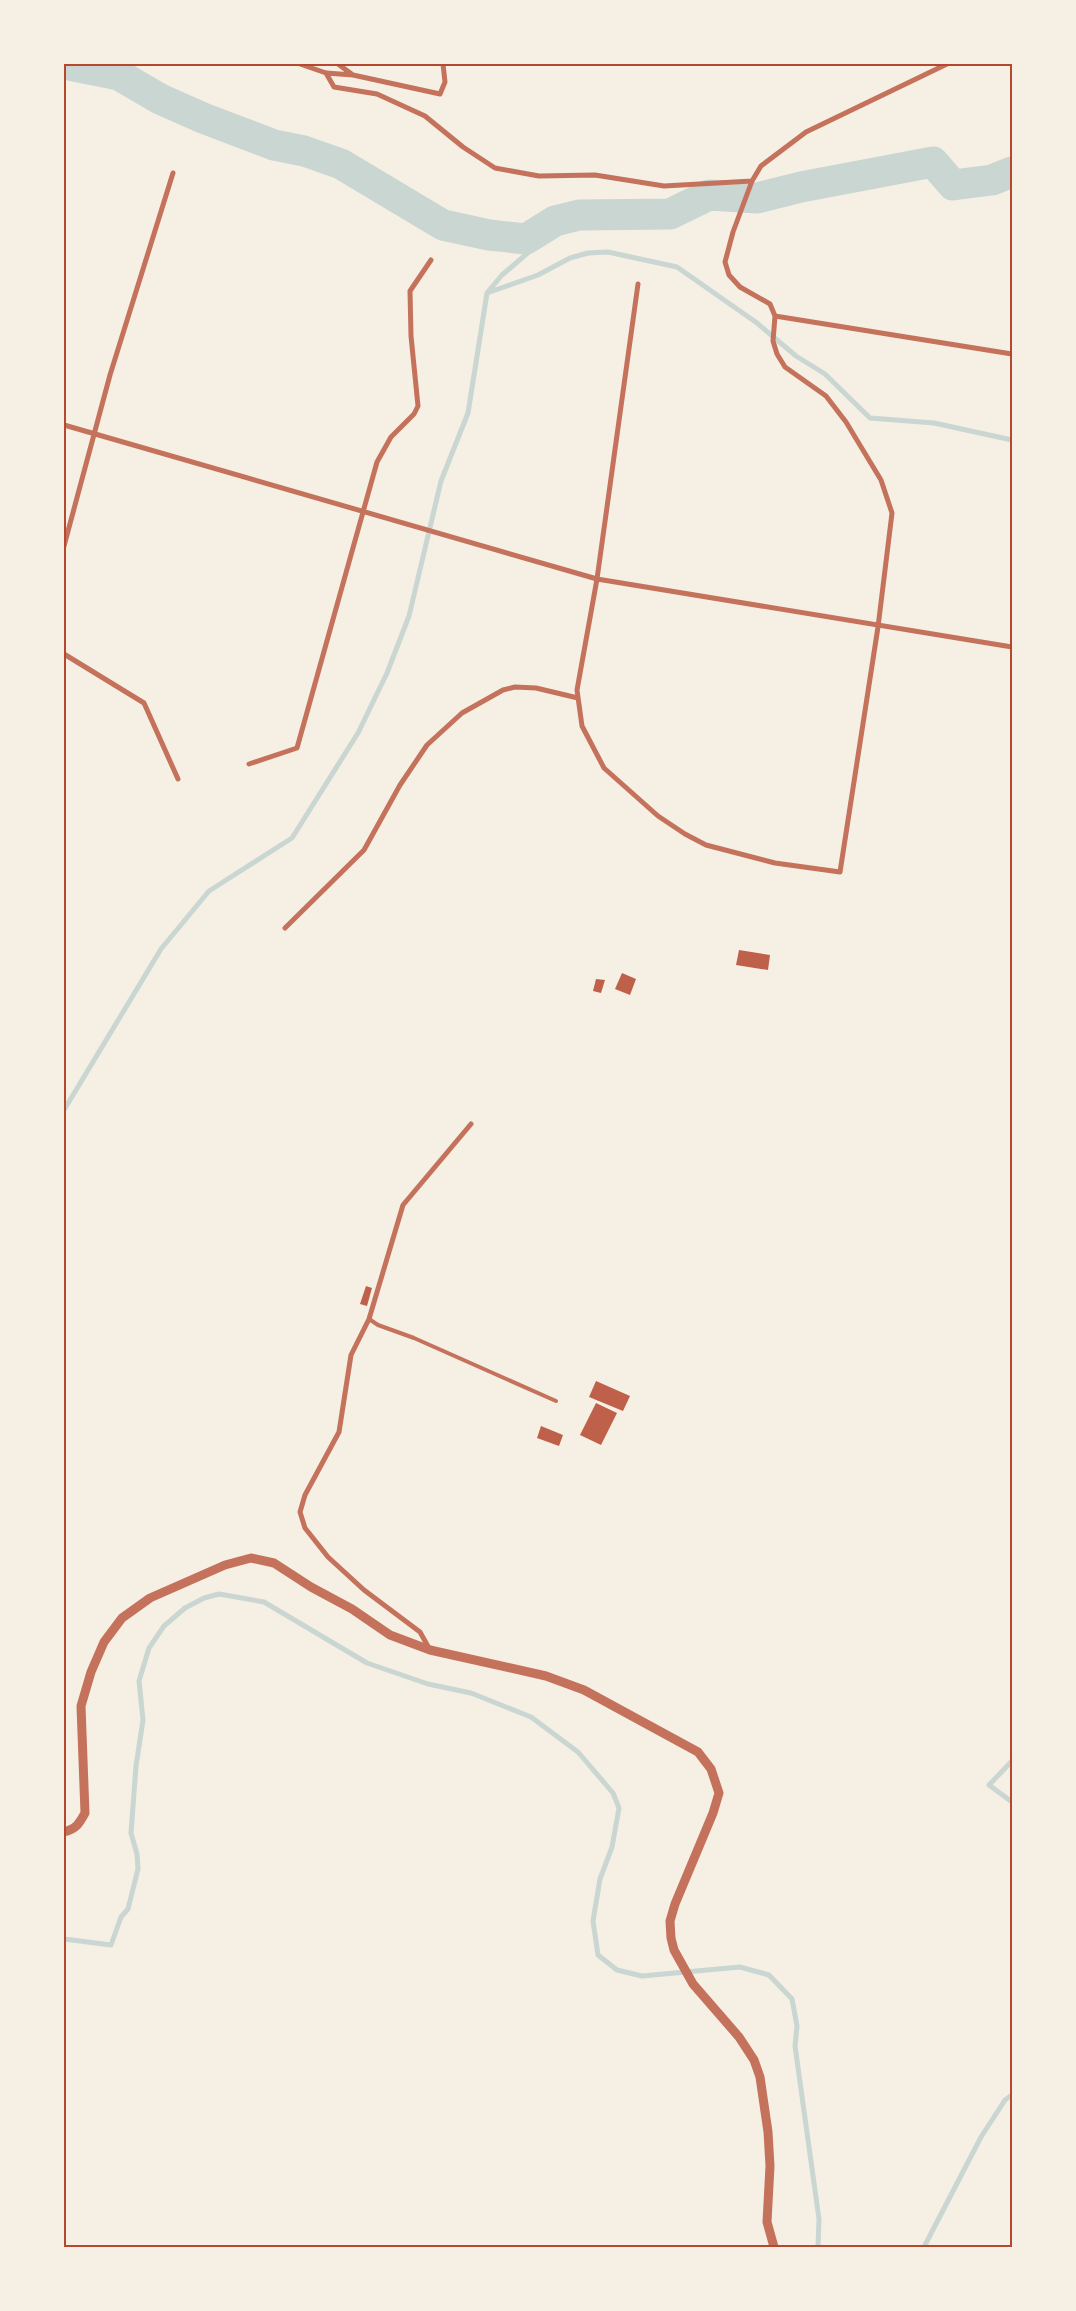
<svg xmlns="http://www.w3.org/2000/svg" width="1076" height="2311" viewBox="0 0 1076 2311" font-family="Raleway,sans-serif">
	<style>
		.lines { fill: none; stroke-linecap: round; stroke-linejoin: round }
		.stream { stroke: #c9d6d2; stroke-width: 5 }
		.river { stroke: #c9d6d2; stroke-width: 31 }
		.building { fill: #bf614a }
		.service { stroke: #c5725c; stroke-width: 4 }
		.minor { stroke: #c5725c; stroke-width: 5 }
		.tertiary { stroke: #c5725c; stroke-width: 9 }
		.neatline { fill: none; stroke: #b5482f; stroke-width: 2 }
	</style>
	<rect width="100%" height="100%" fill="#f6efe4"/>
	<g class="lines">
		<!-- stream -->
		<path class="stream" d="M 487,293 L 538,275 L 570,258 L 588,253 L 608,252 L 677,267 L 757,323 L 796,356 L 825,374 L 870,418 L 934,423 L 1012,440
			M 64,1110 L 161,949 L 209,891 L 292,838 L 358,733 L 387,673 L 409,616 L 441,481 L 468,413 L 487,293 L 502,275 L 530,251 L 542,229
			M 1012,1761 L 989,1785 L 1012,1802
			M 64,1939 L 111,1945 L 121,1917 L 128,1909 L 138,1869 L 137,1854 L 131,1833 L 136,1766 L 143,1720 L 139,1681 L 149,1648 L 164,1626 L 185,1608 L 204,1598 L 219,1594 L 264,1602 L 367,1663 L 428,1684 L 471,1693 L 531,1717 L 578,1752 L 613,1793 L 619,1808 L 612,1847 L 600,1879 L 593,1921 L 598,1955 L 617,1970 L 642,1976 L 740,1967 L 769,1975 L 792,1999 L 797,2026 L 795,2046 L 819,2219 L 818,2247
			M 924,2247 L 981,2137 L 1005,2100 L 1012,2095"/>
		<!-- river -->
		<path class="river" d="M 64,64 L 119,75 L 160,99 L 203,118 L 274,145 L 304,151 L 341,164 L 443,225 L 489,235 L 526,239 L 555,221 L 579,215 L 670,214 L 709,195 L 757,198 L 801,187 L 933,162 L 953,185 L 992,180 L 1012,172"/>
	</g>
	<!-- building -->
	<path class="building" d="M 739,950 L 770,955 L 768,970 L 736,965 Z
		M 622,973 L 636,979 L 630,995 L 615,989 Z
		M 596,979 L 605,980 L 601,993 L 593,991 Z
		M 366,1286 L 372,1288 L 367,1306 L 360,1304 Z
		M 596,1381 L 630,1396 L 623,1411 L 589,1397 Z
		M 596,1403 L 617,1413 L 601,1445 L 580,1435 Z
		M 541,1426 L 563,1435 L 559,1446 L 537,1438 Z"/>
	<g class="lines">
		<!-- service -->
		<path class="service" d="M 369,1319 L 378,1325 L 414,1338 L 556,1401"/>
		<!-- minor -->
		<path class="minor" d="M 300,64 L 326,73 L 353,75
			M 338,64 L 353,75 L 440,94 L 445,82 L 443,64
			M 326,73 L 334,87 L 377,94 L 425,116 L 463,147 L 495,168 L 539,176 L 595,175 L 664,186 L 752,181
			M 638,284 L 597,579 L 577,690 L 582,726 L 604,768 L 658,816 L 685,834 L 706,845 L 775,863 L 840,872 L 878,627 L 892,513 L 881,480 L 846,422 L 826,396 L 785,367 L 777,354 L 773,341 L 775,316 L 770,304 L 740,287 L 729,275 L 725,262 L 733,232 L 752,181 L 761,166 L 806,132 L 947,64
			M 775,316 L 1012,354
			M 64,425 L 597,579 L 1012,647
			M 64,546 L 110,375 L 173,173
			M 64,654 L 144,703 L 178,779
			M 249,764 L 297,748 L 377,462 L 391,437 L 414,414 L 418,406 L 411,336 L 410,291 L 431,260
			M 285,928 L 364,850 L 400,785 L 427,745 L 462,713 L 503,690 L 515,687 L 536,688 L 578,698
			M 430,1650 L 420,1632 L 364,1590 L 328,1557 L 305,1528 L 300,1512 L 305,1495 L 339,1432 L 351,1355 L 369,1319 L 403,1205 L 471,1124"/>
		<!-- tertiary -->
		<path class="tertiary" d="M 64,1832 C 76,1829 79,1824 85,1813 L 81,1706 L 91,1672 L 104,1642 L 122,1618 L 150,1598 L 225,1565 L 251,1558 L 274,1563 L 311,1587 L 352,1609 L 390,1635 L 430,1650 L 546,1676 L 584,1690 L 698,1752 L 711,1769 L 719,1793 L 713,1813 L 675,1904 L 670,1921 L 671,1938 L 674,1950 L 693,1984 L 739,2037 L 754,2060 L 760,2077 L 768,2132 L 770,2166 L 767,2222 L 774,2247"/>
	</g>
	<!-- border -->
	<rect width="1076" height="2311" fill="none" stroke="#f6efe4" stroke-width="130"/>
	<rect x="65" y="65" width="946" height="2181" class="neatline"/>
</svg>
